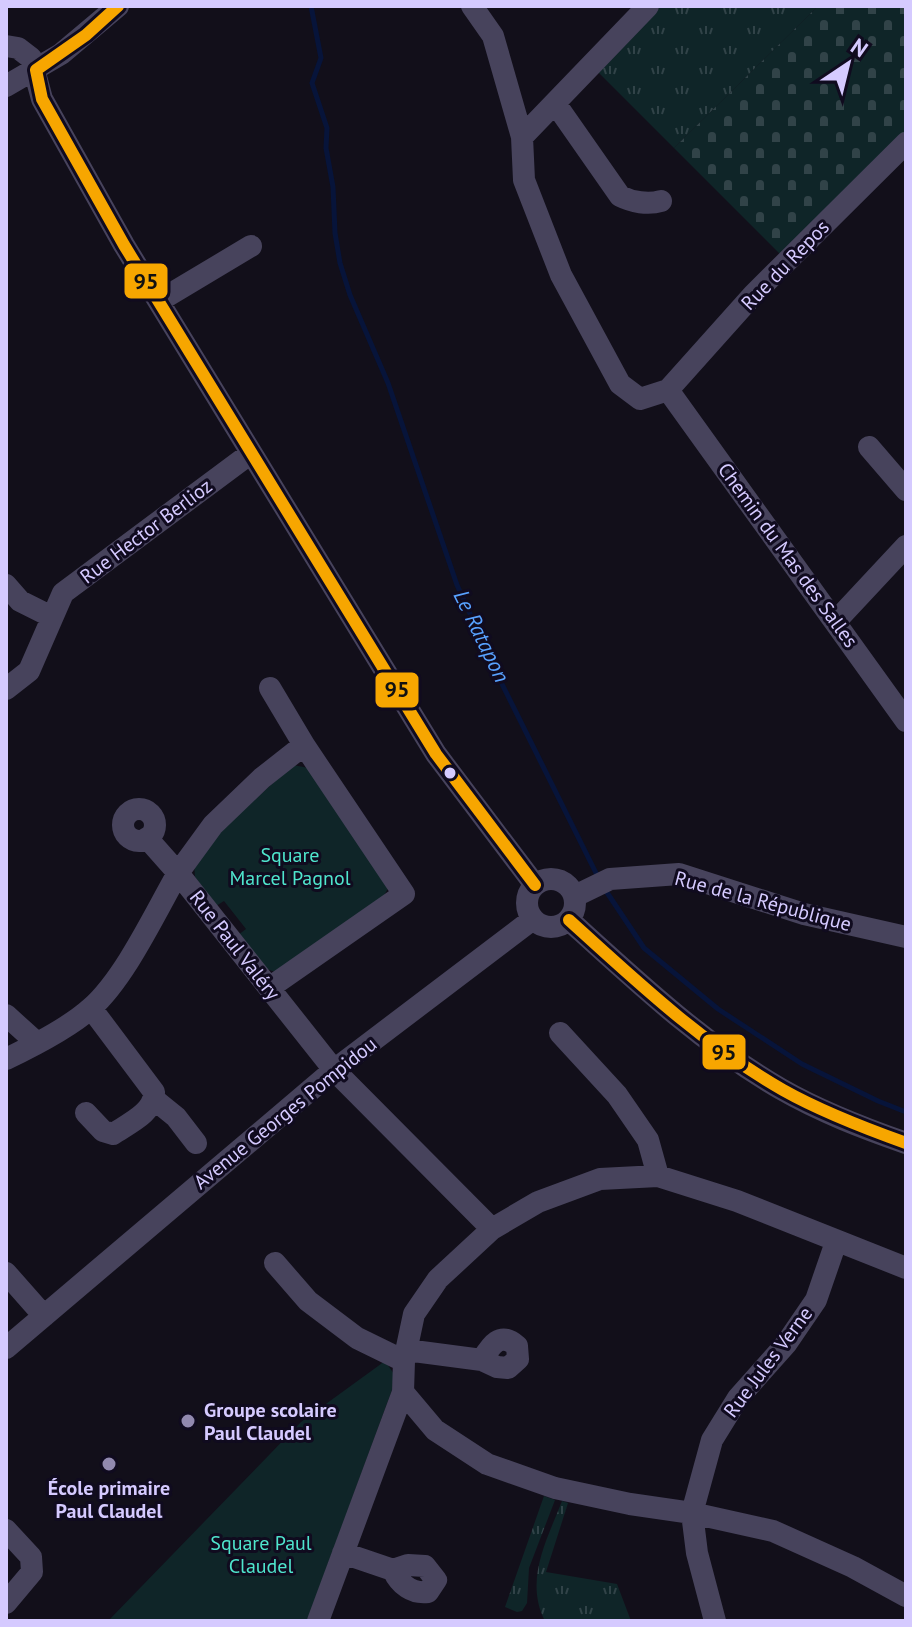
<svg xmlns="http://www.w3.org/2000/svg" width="912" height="1627" viewBox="0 0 912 1627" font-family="'PT Sans',sans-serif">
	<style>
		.grass { fill: url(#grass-tufts) }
		.cemetery { fill: url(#cemetery-stones) }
		.green { fill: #0f2528 }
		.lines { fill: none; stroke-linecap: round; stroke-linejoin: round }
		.stream { stroke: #07143a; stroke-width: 5 }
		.minor { stroke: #47435c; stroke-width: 22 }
		.bus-1-casing { stroke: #100b1f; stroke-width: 18 }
		.bus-1 { stroke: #f7a600; stroke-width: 12 }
		.bus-dot { fill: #d5caff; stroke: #100b1f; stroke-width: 3 }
		.poi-dot { fill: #9189af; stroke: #100b1f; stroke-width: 3 }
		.labels { text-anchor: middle; stroke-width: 6; stroke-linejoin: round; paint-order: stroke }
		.street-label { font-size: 20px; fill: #d5caff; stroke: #100b1f }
		.park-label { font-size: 20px; fill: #4fe5cd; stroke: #100b1f }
		.poi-label { font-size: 20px; font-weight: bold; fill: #d5caff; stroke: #100b1f; text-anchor: start }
		.water-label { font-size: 22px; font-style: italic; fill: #58a2ff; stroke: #100b1f }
		.line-badge { stroke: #100b1f; stroke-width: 3 }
		.pale-badge-label { font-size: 22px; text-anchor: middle; font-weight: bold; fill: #111 }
	</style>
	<defs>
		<pattern id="grass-tufts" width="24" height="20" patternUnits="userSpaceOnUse" patternTransform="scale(2)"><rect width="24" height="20" fill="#0f2528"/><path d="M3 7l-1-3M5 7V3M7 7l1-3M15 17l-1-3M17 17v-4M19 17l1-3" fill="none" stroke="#314348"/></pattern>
		<pattern id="cemetery-stones" width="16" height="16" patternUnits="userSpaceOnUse" patternTransform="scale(2)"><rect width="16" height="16" fill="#0f2528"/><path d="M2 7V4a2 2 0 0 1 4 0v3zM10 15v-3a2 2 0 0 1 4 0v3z" fill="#314348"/></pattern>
	</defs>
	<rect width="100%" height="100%" fill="#120f1a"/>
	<!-- grass -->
	<path class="grass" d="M 655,6 L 818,6 L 674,148 L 594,68 Z
		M 544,1496 L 555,1500 L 529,1568 L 527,1603 L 522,1611 L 517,1612 L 505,1607 Z
		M 562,1501 L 568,1503 L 546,1572 L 617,1584 L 631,1621 L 545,1621 C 524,1580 547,1540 562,1501 Z"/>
	<!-- cemetery -->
	<path class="cemetery" d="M 818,6 L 906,6 L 906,135 L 783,257 L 674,148 Z"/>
	<!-- green -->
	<path class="green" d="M 293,765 L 314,769 L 390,885 L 379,904 L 275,972 L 264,968 L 238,935 L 246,929 L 224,901 L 216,906 L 195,877 L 194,863 L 220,831 Z
		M 385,1361 L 394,1374 L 392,1390 L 307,1621 L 108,1621 L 301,1422 Z"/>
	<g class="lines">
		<!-- stream -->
		<path class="stream" d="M 311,6 L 321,58 L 312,83 L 327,128 L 326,148 L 333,187 L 335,233 L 340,263 L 350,295 L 388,383 L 457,585 L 501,682 L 599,879
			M 604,888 L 644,948 L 718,1009 L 802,1064 L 878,1101 L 906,1112"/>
		<!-- minor -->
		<path class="minor" d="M 472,6 L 493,36 L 522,137 L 648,6
			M 6,46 L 18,48 L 31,58 L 42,99 L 124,245 L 436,754 L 535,885
			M 6,86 L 61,54 L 118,6
			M 555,103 L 620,196 C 632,202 648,205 661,201
			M 522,137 L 524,180 L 561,275 L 620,384 L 640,399 L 668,390
			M 159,301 L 251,246
			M 668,390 L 906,721
			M 668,390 L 753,295 L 906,143
			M 869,447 L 906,490
			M 6,585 L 20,601 L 52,617
			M 836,621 L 906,546
			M 270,688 L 304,745
			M 6,689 L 29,671 L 63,593 L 251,453
			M123 825a16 16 0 1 1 32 0a16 16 0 1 1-32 0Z
			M 147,838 L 178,873 L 213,825 L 262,778 L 304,745 L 404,894 L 269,988
			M527 903a24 24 0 1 1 48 0a24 24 0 1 1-48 0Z
			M 575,896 L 610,879 L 679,874 L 804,914 L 906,937
			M 569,920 C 636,981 703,1044 781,1089 C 821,1112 863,1128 906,1143
			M 6,1015 L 37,1043
			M 560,1033 L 617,1095 L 648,1140 L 658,1176
			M 6,1059 C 31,1047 70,1027 91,1008 C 125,978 155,913 178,873 L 334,1070 L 492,1229
			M 155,1100 L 176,1117 L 196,1143
			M 86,1113 L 103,1131 L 113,1134 C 128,1124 155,1112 154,1092 L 91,1008
			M 275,1263 L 308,1301 L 357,1338 L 404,1361
			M 906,1268 L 737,1201 L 658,1176 L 600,1179 L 538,1202 L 492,1229 L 438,1279 L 414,1314 L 404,1361 L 403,1392 L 435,1430 L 487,1464 L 555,1488 L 630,1504 L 692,1513 L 773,1531 L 853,1567 L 906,1596
			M 6,1273 L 44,1316
			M 6,1348 L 334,1070 L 533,919
			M 406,1350 L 482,1360 L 497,1367 L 508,1368 L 518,1359 L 517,1346 C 500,1331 491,1345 482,1360
			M 6,1530 L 31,1557 L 32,1572 L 6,1603
			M 343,1553 L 393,1570 C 400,1585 412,1594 428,1592 L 436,1580 L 425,1566 L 408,1565 L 393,1570
			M 318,1621 L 403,1392
			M 715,1621 L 697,1553 L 692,1513 L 712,1440 L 738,1398 L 786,1344 L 816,1300 L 836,1242"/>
		<!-- bus-1 casing -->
		<g class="bus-1-casing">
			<path id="bus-1" d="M 36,70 L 42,99 L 124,245 L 436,754 L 535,885
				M 36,70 L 86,35 L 118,6
				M 569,920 C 636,981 704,1045 783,1090 C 822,1112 864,1128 906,1143"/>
		</g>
		<!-- bus-1 -->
		<use href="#bus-1" class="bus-1"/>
	</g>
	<!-- markers -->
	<circle class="bus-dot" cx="450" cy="773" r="7"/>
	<g class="poi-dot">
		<circle cx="188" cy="1421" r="8"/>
		<circle cx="109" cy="1464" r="8"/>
	</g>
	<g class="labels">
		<!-- street labels -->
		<g class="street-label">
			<text transform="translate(785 265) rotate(-46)" y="7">Rue du Repos</text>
			<text transform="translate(146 531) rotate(-37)" y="7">Rue Hector Berlioz</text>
			<text transform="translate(788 555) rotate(54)" y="7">Chemin du Mas des Salles</text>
			<text transform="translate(763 901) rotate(15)" y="7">Rue de la République</text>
			<text transform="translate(235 945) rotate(52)" y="7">Rue Paul Valéry</text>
			<text transform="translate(285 1113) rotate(-39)" y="7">Avenue Georges Pompidou</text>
			<text transform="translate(768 1362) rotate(-53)" y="7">Rue Jules Verne</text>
		</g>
		<!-- park labels -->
		<g class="park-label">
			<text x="290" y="862">Square<tspan x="290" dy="23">Marcel Pagnol</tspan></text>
			<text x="261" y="1550">Square Paul<tspan x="261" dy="23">Claudel</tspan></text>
		</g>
		<!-- poi labels -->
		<g class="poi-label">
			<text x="204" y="1417">Groupe scolaire<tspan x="204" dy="23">Paul Claudel</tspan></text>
			<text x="109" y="1495" text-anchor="middle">École primaire<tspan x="109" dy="23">Paul Claudel</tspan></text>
		</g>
		<!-- water labels -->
		<g class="water-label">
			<text transform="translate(482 636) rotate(64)" y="8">Le Ratapon</text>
		</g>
	</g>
	<g class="line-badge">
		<rect x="123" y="262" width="46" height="38" rx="8" fill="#f7a600"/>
		<rect x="374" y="671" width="46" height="38" rx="8" fill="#f7a600"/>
		<rect x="701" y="1033" width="46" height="38" rx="8" fill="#f7a600"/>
	</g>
	<g class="pale-badge-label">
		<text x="146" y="289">95</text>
		<text x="397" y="697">95</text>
		<text x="724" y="1060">95</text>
	</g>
	<!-- border -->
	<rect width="912" height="1627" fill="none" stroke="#d5caff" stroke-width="16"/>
	<!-- north arrow -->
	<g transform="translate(848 64) rotate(35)" stroke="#100b1f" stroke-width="6" paint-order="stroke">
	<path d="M0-6L14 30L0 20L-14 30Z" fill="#d5caff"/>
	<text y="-12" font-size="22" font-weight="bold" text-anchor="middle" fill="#d5caff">N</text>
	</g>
</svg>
